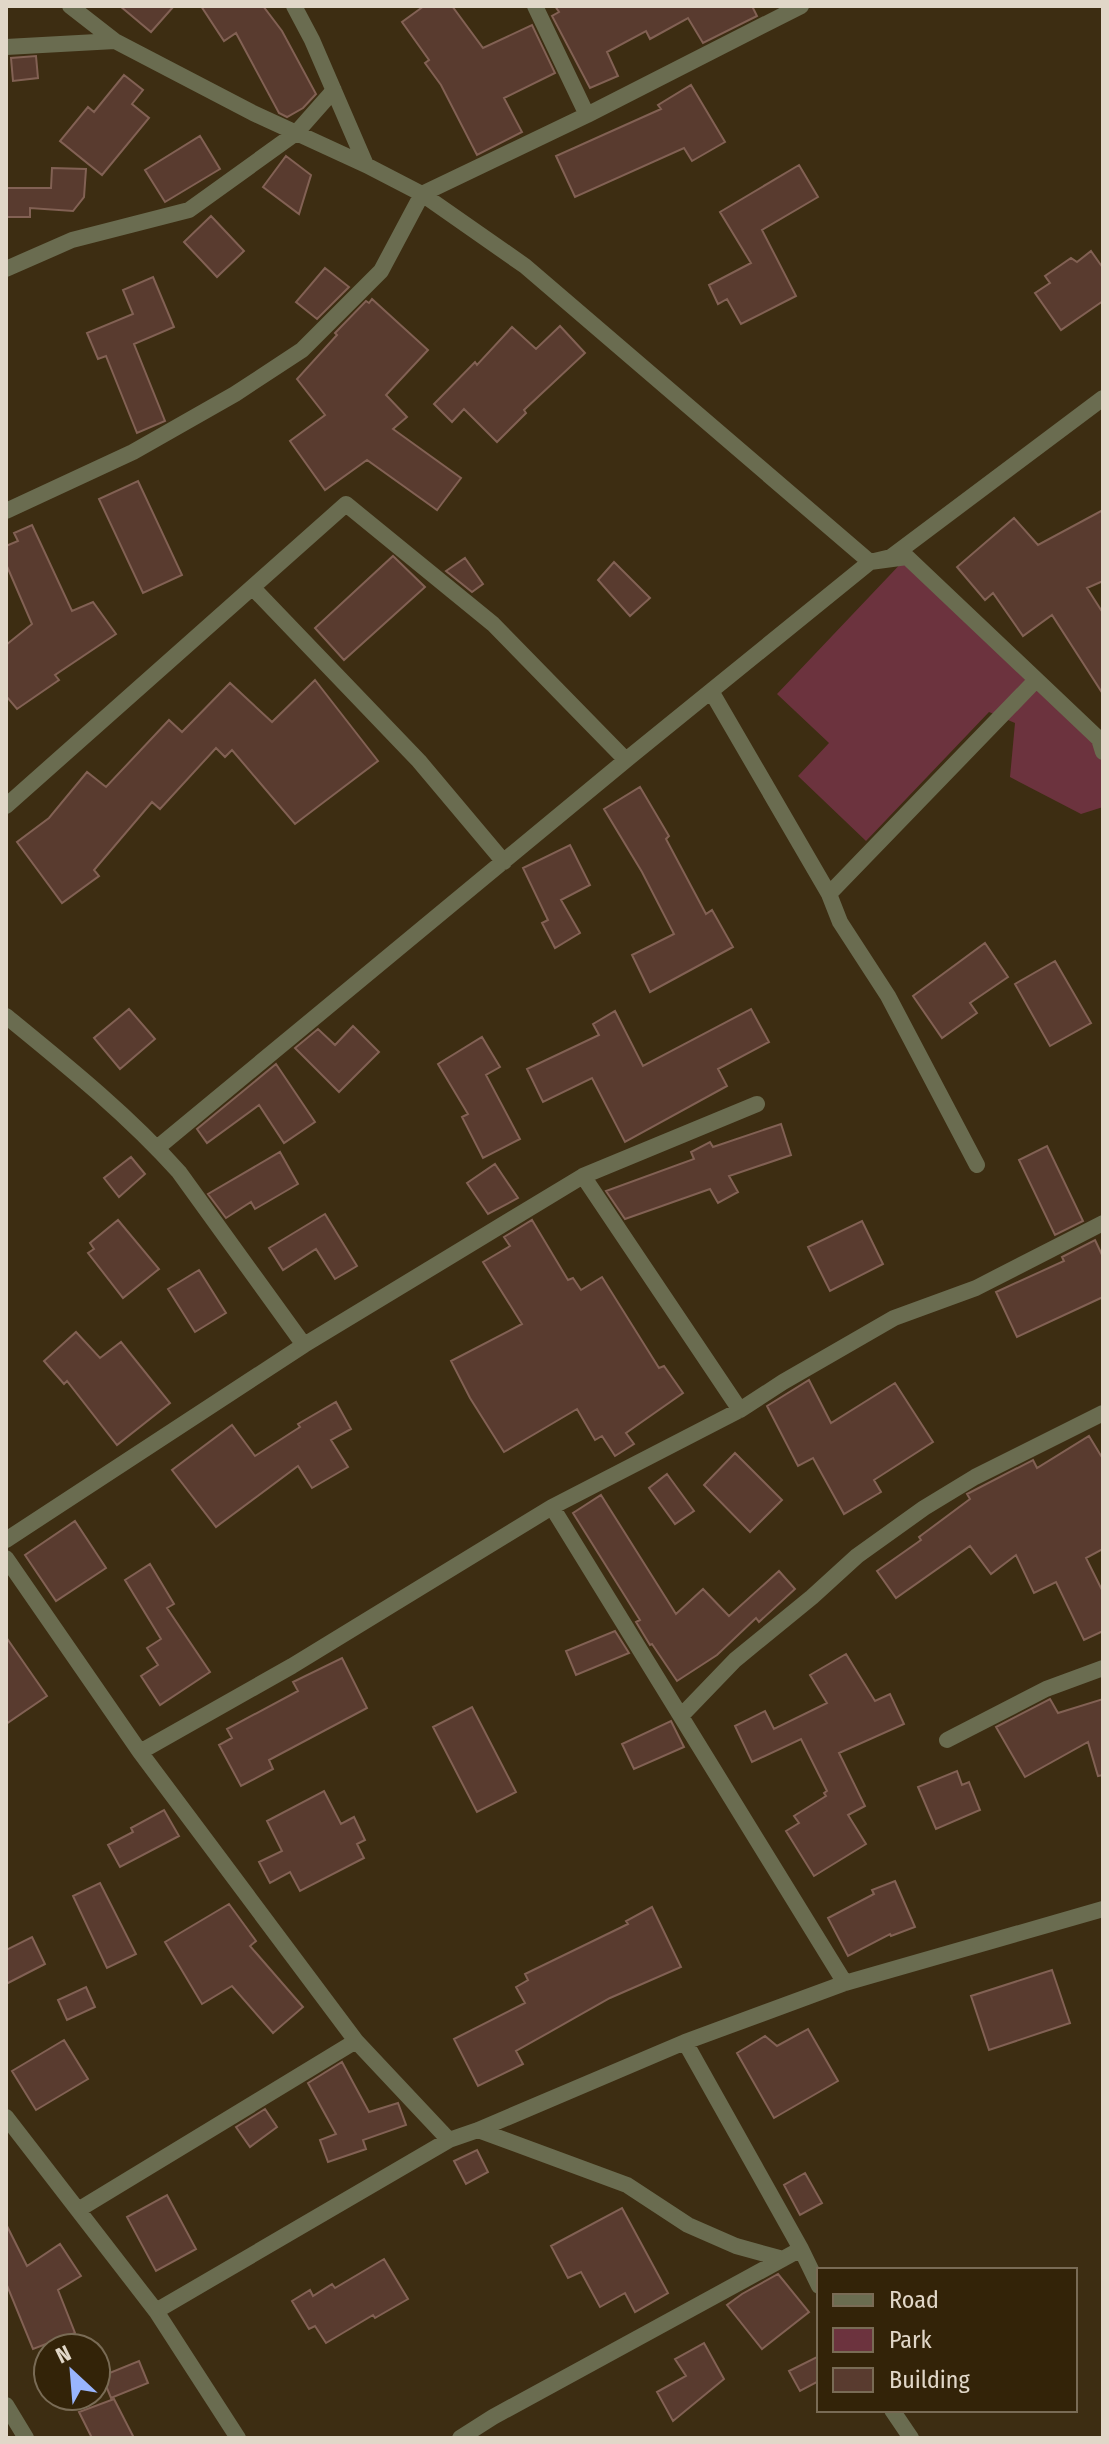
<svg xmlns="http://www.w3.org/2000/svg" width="1109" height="2444" viewBox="0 0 1109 2444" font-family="'Fira Sans Condensed',sans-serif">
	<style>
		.green { fill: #6c333e }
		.building { fill: #593b2f; stroke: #826154; stroke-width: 2 }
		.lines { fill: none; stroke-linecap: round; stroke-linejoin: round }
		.minor { stroke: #6a6c50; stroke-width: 16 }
	</style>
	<rect width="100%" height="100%" fill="#3d2d12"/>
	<!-- green -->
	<path class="green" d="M 907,557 L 1103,752 L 1103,807 L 1081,814 L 1010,777 L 1015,723 L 989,712 L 866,841 L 798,776 L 829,743 L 777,694 Z"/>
	<!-- building -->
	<path class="building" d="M 120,6 L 174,6 L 151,32 Z
		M 201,6 L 263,6 L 282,31 L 316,94 L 303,108 L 287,117 L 279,113 L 236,33 L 224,41 Z
		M 424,6 L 452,6 L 483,48 L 532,25 L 555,73 L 504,98 L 522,132 L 477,155 L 441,85 L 425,63 L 429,60 L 402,22 Z
		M 555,6 L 752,6 L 757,16 L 703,43 L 688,18 L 650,39 L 646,31 L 607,52 L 618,76 L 590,88 L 552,16 L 559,12 Z
		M 36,56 L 38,78 L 13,81 L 11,58 Z
		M 124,75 L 143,90 L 132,104 L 149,118 L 102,175 L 60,141 L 88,107 L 94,112 Z
		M 691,85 L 725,142 L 692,161 L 684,148 L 575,197 L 556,156 L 661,109 L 658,105 Z
		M 200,136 L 220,169 L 165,202 L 145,170 Z
		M 286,156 L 311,175 L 299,214 L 263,187 Z
		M 799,165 L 818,197 L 762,230 L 796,296 L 741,324 L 727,299 L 718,304 L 709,285 L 751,263 L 720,212 Z
		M 52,168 L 86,169 L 84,197 L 73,211 L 30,208 L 30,217 L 6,217 L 6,188 L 51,188 Z
		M 211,216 L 244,251 L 217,277 L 184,242 Z
		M 1091,251 L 1103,268 L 1103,301 L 1061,330 L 1035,293 L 1050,283 L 1045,276 L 1071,258 L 1077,262 Z
		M 325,268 L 349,287 L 317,319 L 296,302 Z
		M 153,277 L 174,327 L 134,344 L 165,421 L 137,433 L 106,356 L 98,359 L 87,333 L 133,314 L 123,290 Z
		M 372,299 L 428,350 L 386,395 L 407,417 L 393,429 L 461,478 L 437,510 L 367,460 L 325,490 L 290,441 L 325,415 L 297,379 L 337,335 L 335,333 L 366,301 L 369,303 Z
		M 560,326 L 585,353 L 524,410 L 526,413 L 497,442 L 464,409 L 452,422 L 434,404 L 475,362 L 477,365 L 512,327 L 536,349 Z
		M 138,481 L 182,575 L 143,593 L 99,499 Z
		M 1103,510 L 1103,581 L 1087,588 L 1103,613 L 1103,694 L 1052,615 L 1023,636 L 993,593 L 985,600 L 957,567 L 1014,518 L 1038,545 Z
		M 32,525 L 72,611 L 93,602 L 116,634 L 55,675 L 59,680 L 17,709 L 6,696 L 6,645 L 32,624 L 6,564 L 6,546 L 18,541 L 14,533 Z
		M 393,556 L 425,587 L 344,660 L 315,628 Z
		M 465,558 L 483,584 L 472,592 L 446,571 Z
		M 614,562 L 650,598 L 630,616 L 598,580 Z
		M 315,680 L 378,761 L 295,824 L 232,750 L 225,757 L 216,748 L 160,809 L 152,802 L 94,870 L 99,876 L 62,903 L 17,842 L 49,818 L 87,772 L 106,787 L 169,720 L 182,732 L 230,683 L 272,722 Z
		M 640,787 L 669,836 L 666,839 L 706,914 L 712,910 L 733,947 L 650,992 L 632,955 L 674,934 L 642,872 L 604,809 Z
		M 570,845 L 590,885 L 561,900 L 580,933 L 555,948 L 542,923 L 548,920 L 523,868 Z
		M 985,943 L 1008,977 L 970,1003 L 977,1013 L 942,1038 L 913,996 Z
		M 1055,961 L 1091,1023 L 1050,1046 L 1015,984 Z
		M 129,1009 L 155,1039 L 120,1069 L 94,1038 Z
		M 751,1009 L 769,1042 L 718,1069 L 727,1086 L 625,1142 L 592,1078 L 543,1102 L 527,1069 L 599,1035 L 593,1024 L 615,1011 L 643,1066 Z
		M 353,1026 L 379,1052 L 339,1092 L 295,1048 L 318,1029 L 335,1045 Z
		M 482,1037 L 500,1067 L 486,1075 L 520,1139 L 483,1158 L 462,1117 L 468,1114 L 438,1064 Z
		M 276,1064 L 315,1122 L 284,1143 L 259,1105 L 207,1143 L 197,1129 Z
		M 781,1124 L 791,1155 L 729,1176 L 738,1192 L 718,1203 L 710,1189 L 625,1219 L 606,1191 L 694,1159 L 691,1152 L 710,1142 L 713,1147 Z
		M 1047,1146 L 1083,1221 L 1055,1235 L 1019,1160 Z
		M 280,1152 L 298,1184 L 255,1209 L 251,1202 L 226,1218 L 208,1194 Z
		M 131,1157 L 145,1174 L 119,1197 L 104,1178 Z
		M 495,1164 L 518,1198 L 488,1214 L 467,1183 Z
		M 325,1214 L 357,1266 L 335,1279 L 316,1249 L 283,1270 L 269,1248 Z
		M 118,1220 L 159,1269 L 123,1298 L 88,1253 L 94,1249 L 90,1243 Z
		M 532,1220 L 568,1280 L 573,1278 L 581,1290 L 602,1277 L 659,1368 L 664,1366 L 683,1393 L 626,1433 L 634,1444 L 615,1456 L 602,1436 L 595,1440 L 577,1409 L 504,1452 L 470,1398 L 451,1361 L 522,1324 L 483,1262 L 510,1246 L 504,1237 Z
		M 862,1221 L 883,1264 L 830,1291 L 808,1247 Z
		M 1095,1240 L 1103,1257 L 1103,1297 L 1017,1337 L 996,1292 L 1064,1261 L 1062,1257 Z
		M 199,1270 L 226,1313 L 195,1332 L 168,1289 Z
		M 76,1332 L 100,1358 L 121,1342 L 170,1403 L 117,1445 L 67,1381 L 64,1384 L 44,1361 Z
		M 809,1380 L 831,1423 L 895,1383 L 933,1442 L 874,1480 L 881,1492 L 844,1514 L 813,1458 L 798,1466 L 767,1406 Z
		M 336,1402 L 351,1429 L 331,1440 L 348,1467 L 312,1488 L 298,1466 L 216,1527 L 172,1470 L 232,1425 L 255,1456 L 300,1427 L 298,1424 Z
		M 1089,1436 L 1103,1459 L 1103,1549 L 1086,1558 L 1103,1592 L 1103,1631 L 1084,1640 L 1056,1582 L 1034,1593 L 1016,1555 L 991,1574 L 970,1546 L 896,1598 L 877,1571 L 921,1540 L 919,1537 L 970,1499 L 967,1494 L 1033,1460 L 1037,1468 Z
		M 735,1453 L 782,1500 L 750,1532 L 704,1485 Z
		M 667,1474 L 694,1511 L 675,1524 L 649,1488 Z
		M 601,1495 L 676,1614 L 703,1589 L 729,1616 L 779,1571 L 795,1589 L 759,1622 L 756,1618 L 717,1655 L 677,1681 L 652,1644 L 650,1645 L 636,1622 L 640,1620 L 573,1513 Z
		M 75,1521 L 106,1568 L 56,1601 L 25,1555 Z
		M 150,1564 L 174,1604 L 167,1608 L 210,1672 L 160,1705 L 141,1676 L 158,1665 L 147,1648 L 161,1639 L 125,1580 Z
		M 615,1631 L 629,1653 L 576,1675 L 566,1651 Z
		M 6,1637 L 47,1696 L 6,1724 Z
		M 846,1654 L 875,1701 L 890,1694 L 904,1724 L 839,1753 L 865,1806 L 848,1815 L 866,1844 L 814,1876 L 786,1831 L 799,1823 L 794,1816 L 826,1796 L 824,1793 L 827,1791 L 801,1739 L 752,1762 L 735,1726 L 765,1711 L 774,1729 L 827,1703 L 810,1675 Z
		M 342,1658 L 367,1708 L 269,1760 L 273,1769 L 241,1786 L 219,1745 L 232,1738 L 227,1729 L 298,1691 L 293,1682 Z
		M 1050,1699 L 1058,1713 L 1103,1699 L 1103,1775 L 1098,1776 L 1088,1742 L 1025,1777 L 996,1727 Z
		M 472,1707 L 516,1792 L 477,1812 L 433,1727 Z
		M 671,1721 L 684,1747 L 634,1769 L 622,1744 Z
		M 957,1771 L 962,1785 L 969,1782 L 980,1810 L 936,1829 L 918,1787 Z
		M 324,1791 L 341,1824 L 354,1817 L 365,1840 L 357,1844 L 364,1858 L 300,1891 L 290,1872 L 270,1883 L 259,1862 L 282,1851 L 267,1821 Z
		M 164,1810 L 179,1836 L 120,1867 L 108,1845 L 133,1832 L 131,1828 Z
		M 895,1881 L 915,1927 L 891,1936 L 890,1934 L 848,1956 L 828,1918 L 874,1894 L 872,1890 Z
		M 100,1883 L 136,1954 L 107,1968 L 73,1896 Z
		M 229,1904 L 256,1941 L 250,1946 L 303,2007 L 273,2033 L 232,1986 L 202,2004 L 165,1942 Z
		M 652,1907 L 681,1967 L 610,1998 L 516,2051 L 523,2064 L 478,2086 L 454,2039 L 525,2003 L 516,1987 L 528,1980 L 525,1974 L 628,1924 L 626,1921 Z
		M 32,1937 L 45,1964 L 6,1984 L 6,1950 Z
		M 1052,1970 L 1070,2023 L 989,2050 L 971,1996 Z
		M 86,1987 L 95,2007 L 67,2020 L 58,2000 Z
		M 808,2029 L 838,2081 L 774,2118 L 737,2053 L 765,2036 L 777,2046 Z
		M 64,2040 L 88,2079 L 36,2110 L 12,2071 Z
		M 342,2062 L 369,2112 L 398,2103 L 406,2125 L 363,2140 L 366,2149 L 328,2162 L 320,2140 L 336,2134 L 308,2083 Z
		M 265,2109 L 277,2127 L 250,2147 L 236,2127 Z
		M 477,2150 L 488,2172 L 466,2184 L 454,2161 Z
		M 805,2173 L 822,2203 L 800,2215 L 784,2185 Z
		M 167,2195 L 196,2249 L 156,2271 L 127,2217 Z
		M 622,2208 L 668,2293 L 635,2312 L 625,2293 L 600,2307 L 581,2272 L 568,2278 L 551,2246 Z
		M 6,2224 L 27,2266 L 60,2244 L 81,2276 L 58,2290 L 75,2333 L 33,2349 L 6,2283 Z
		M 384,2259 L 408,2299 L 375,2318 L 373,2315 L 326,2343 L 315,2326 L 309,2329 L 292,2301 L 310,2290 L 313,2296 L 332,2284 L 335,2288 Z
		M 778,2274 L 809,2312 L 762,2349 L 727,2305 L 742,2294 Z
		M 704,2343 L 724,2379 L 673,2421 L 657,2392 L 686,2376 L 675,2359 Z
		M 819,2356 L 819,2381 L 800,2391 L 789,2371 Z
		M 139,2361 L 148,2383 L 111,2398 L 102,2376 Z
		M 114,2399 L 134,2438 L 92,2438 L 79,2412 Z"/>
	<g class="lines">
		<!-- minor -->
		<path class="minor" d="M 70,6 L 115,41 L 253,113 L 366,165 L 422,194 L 525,266 L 870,562 L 907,557 L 1099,739 L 1103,752
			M 294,6 L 312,40 L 366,165
			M 535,6 L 587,115
			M 6,47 L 115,41
			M 6,269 L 72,240 L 189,210 L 296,133 L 334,90
			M 6,511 L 133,452 L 235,394 L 302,350 L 381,271 L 422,194 L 587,115 L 801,6
			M 253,588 L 419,761 L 504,862
			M 711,691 L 829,894
			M 6,806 L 346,504 L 493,624 L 626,760
			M 6,1016 C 66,1065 127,1114 179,1172 L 304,1345
			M 157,1148 L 626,760 L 870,562 L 891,557 L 1103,398
			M 977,1165 L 888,996 L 840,922 L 829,894 L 1035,681
			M 583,1176 L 740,1410
			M 552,1507 L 845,1983
			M 6,1540 L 304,1345 L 583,1176 L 757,1104
			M 6,1558 L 140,1752 L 356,2041 L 449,2140 L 478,2130 L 685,2042 L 845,1983 L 1103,1909
			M 682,1715 L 735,1660 L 812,1597 L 857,1556 L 924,1508 L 975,1477 L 1103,1413
			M 947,1740 L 1046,1689 L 1103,1668
			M 140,1752 L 292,1666 L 552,1507 L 740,1410 L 783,1382 L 894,1318 L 976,1288 L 1103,1223
			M 685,2042 L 801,2249 L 819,2286
			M 6,2117 L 156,2311 L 238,2438
			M 478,2130 L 627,2185 L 688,2225 L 736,2246 L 783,2259
			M 78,2210 L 356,2041
			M 156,2311 L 449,2140
			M 6,2405 L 26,2438
			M 892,2410 L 911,2438
			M 460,2438 L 493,2417 L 801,2249"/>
	</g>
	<!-- border -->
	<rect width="1109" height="2444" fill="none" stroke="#e1d7c8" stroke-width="16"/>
	<!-- legend -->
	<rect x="817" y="2268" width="260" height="144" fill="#332308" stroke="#796b55" stroke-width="2"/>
	<rect x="833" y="2294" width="40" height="12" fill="#6a6c50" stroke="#796b55" stroke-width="2"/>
	<text x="889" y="2308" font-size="24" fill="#e1d7c8">Road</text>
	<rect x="833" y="2328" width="40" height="24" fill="#6c333e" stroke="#796b55" stroke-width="2"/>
	<text x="889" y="2348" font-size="24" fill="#e1d7c8">Park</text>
	<rect x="833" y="2368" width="40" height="24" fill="#593b2f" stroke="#796b55" stroke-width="2"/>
	<text x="889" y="2388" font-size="24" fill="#e1d7c8">Building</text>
	<!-- north arrow -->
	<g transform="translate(72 2372) rotate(334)"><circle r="38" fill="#332308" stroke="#796b55" stroke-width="2"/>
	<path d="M0-6L14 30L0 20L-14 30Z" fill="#99b5fd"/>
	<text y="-12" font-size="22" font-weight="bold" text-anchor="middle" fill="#e1d7c8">N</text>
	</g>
</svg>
